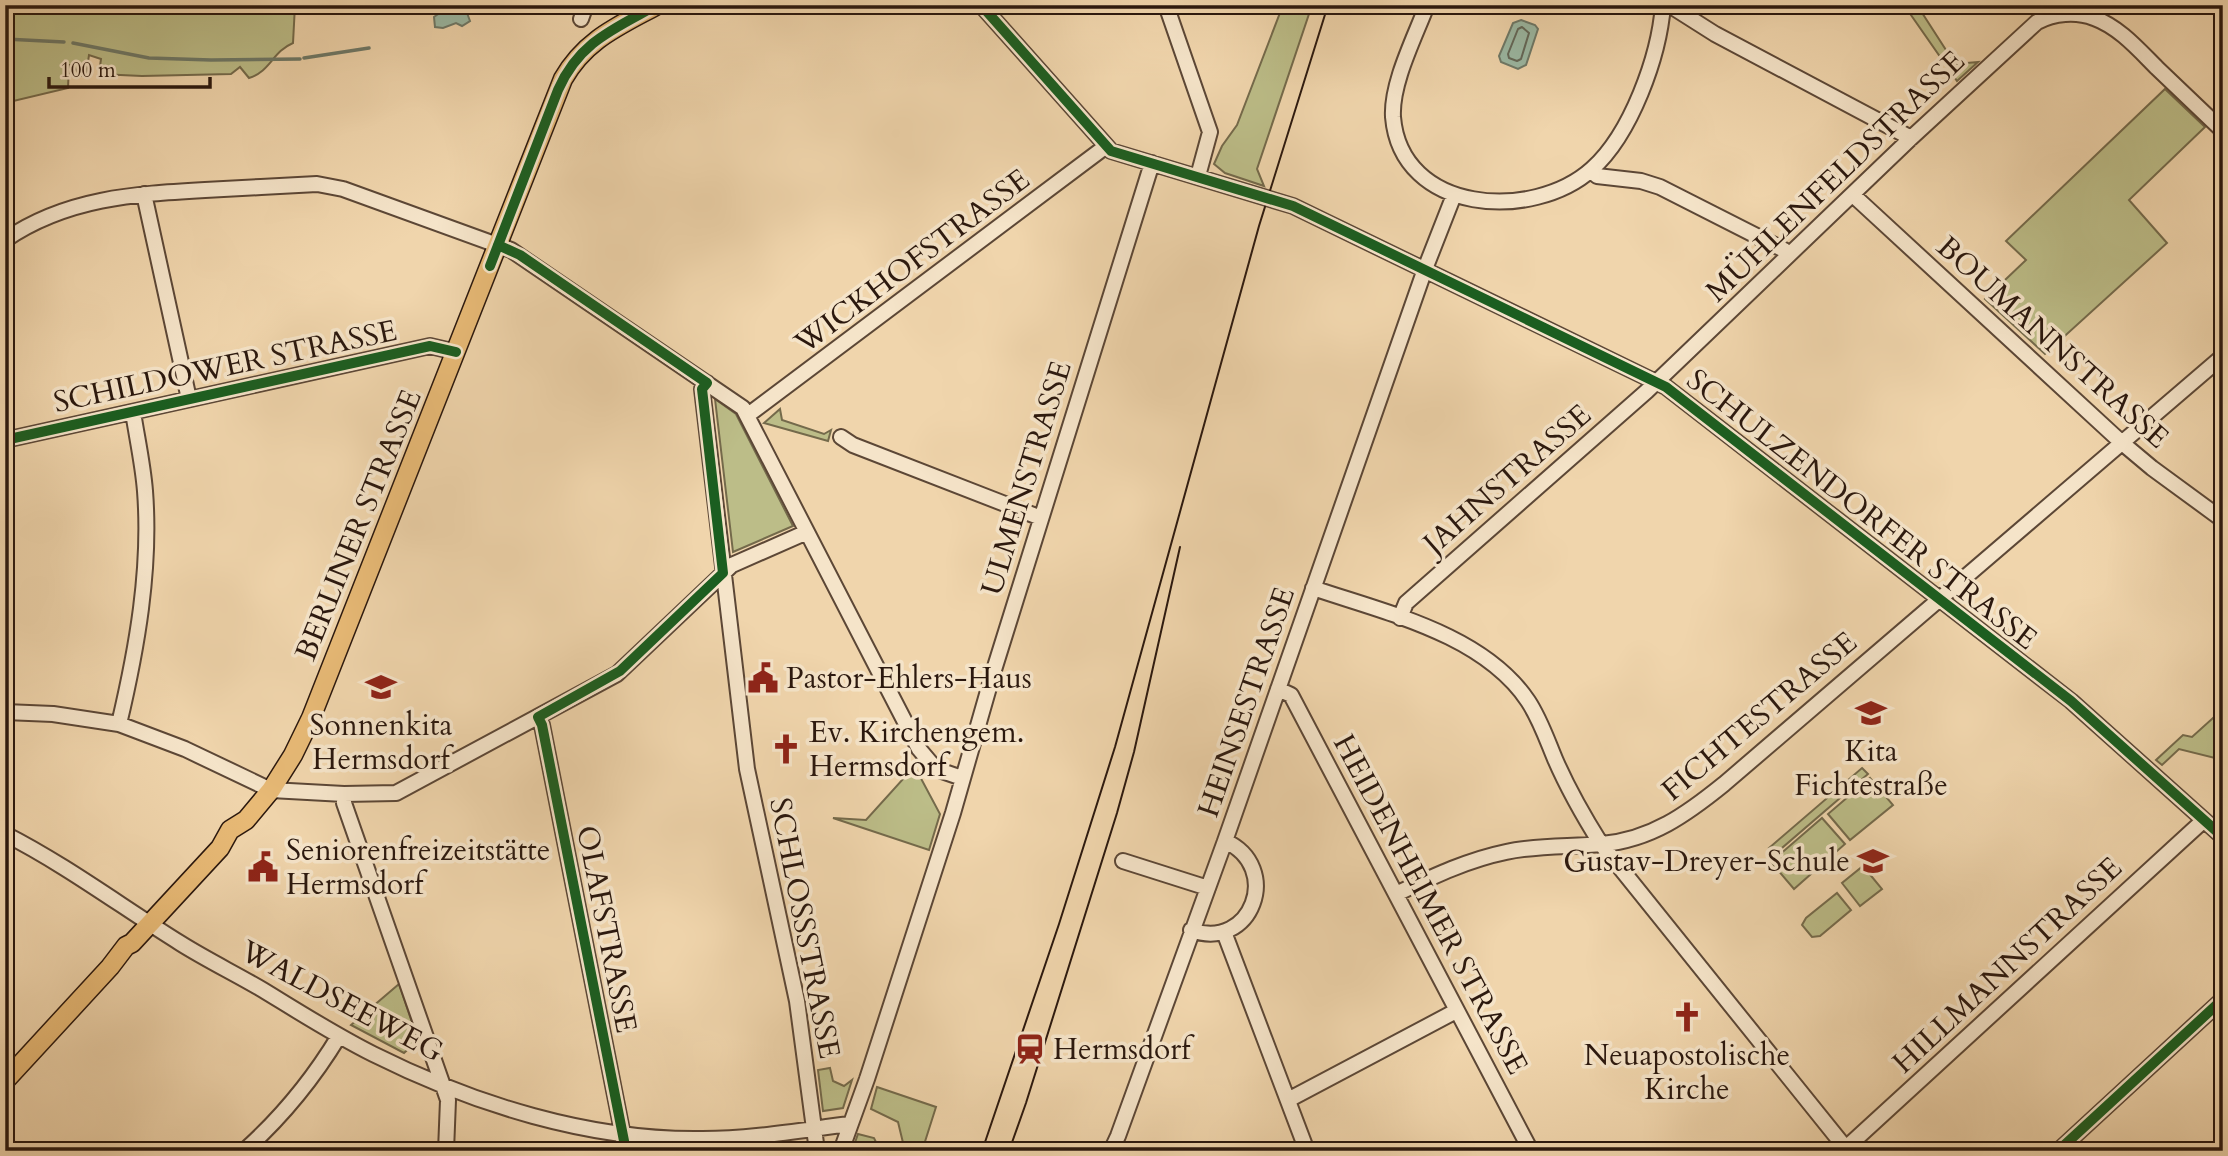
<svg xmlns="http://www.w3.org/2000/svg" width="2228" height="1156" viewBox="0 0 2228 1156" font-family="Cardo,serif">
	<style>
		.green { fill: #bcbd88; stroke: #746a4b; stroke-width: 2 }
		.water { fill: #9bb9a4; stroke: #6e7968; stroke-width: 2 }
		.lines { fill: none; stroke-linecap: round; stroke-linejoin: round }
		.shore { stroke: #636859; stroke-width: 2 }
		.stream { stroke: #6e7968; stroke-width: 3.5 }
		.minor-casing { stroke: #5c4736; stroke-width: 18 }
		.major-casing { stroke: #2b180e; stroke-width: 21 }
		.minor { stroke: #f5e4c9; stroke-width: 14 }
		.major { stroke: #e8ba76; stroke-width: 18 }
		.tram { stroke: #2b180e; stroke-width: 2 }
		.cycleway-casing { stroke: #f5e4c9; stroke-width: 15 }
		.cycleway { stroke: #1b5e20; stroke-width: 10 }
		.labels { text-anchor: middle; stroke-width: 7; stroke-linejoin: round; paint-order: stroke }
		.street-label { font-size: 30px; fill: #2b180e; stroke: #f5e4c9 }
		.poi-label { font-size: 30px; fill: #2b180e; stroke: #f5e4c9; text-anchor: start }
	</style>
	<rect width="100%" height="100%" fill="#f0d5ac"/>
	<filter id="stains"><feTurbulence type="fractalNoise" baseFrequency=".00286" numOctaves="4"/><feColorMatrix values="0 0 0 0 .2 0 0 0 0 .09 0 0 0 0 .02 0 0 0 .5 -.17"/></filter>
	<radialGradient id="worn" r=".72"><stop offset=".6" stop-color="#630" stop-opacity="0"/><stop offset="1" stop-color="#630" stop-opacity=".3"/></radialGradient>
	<!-- green -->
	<path class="green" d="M 5,5 L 295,5 L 293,43 C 272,52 271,71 249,78 L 240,67 L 231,74 L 142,76 L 99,74 L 101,59 L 89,55 L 86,75 L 80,76 L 73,65 L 69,65 L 68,88 L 5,103 Z
		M 1283,5 L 1312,5 L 1257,169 L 1264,186 L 1225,173 L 1214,164 L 1222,146 L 1237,125 Z
		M 1904,5 L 1917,5 L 1955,64 L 1978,62 L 1957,81 Z
		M 2165,89 L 2205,127 L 2129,200 L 2167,243 L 2045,354 L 1985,299 L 2026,260 L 2006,241 Z
		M 715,399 L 736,414 L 793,526 L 733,552 Z
		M 780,409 L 782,420 L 824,434 L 831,430 L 828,441 L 764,423 Z
		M 2223,709 L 2223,760 L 2179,749 L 2162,765 L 2156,760 L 2183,735 L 2192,737 Z
		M 1862,768 L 1868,774 L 1775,854 L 1769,848 Z
		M 917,771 L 940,814 L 929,850 L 833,818 L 866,820 L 903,779 Z
		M 1870,778 L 1893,805 L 1850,840 L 1828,814 Z
		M 1822,818 L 1845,844 L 1794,889 L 1771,862 Z
		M 1863,866 L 1882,889 L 1860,906 L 1842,883 Z
		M 1837,893 L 1851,910 L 1820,936 L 1812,937 L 1802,925 L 1806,918 Z
		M 399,984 L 418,1040 L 404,1053 L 351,1025 Z
		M 830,1068 L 833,1081 L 844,1086 L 852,1080 L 843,1108 L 823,1111 L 818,1070 Z
		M 877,1087 L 936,1107 L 922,1151 L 905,1151 L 898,1122 L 871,1109 Z
		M 858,1134 L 874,1138 L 877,1144 L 875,1151 L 852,1151 Z"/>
	<!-- water -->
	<path class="water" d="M 448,7 L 467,13 L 470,21 L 462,26 L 456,23 L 443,28 L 435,27 L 434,17 Z
		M 1521,20 L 1535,25 L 1538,29 L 1526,65 L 1518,69 L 1501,62 L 1499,56 L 1513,23 Z"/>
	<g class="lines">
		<!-- shore -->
		<path class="shore" d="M 1522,27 L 1529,33 L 1521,59 L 1517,61 L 1509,58 L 1508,54 L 1518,29 Z"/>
		<!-- stream -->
		<path class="stream" d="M 5,39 L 64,42
			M 73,43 L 149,58 L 211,60 L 300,59
			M 304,58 L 369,48"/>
		<!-- minor casing -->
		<g class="minor-casing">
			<path id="minor" d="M 981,5 L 1111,151 L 1293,206 L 1666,387 L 2071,701 L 2223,837
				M 1166,5 L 1210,132 L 1198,176
				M 1427,5 C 1415,37 1391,83 1393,117 C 1401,214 1533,222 1592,169 C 1631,134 1659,57 1663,5
				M 1663,5 L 1674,8 L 1715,34 L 1911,138
				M 581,19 L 586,5
				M 1591,170 L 1597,176 L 1641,181 L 1660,187 L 1784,250 L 1789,255
				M 144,194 L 189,399
				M 1853,195 L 2121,442 L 2152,468 L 2223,520
				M 5,240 C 66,198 134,194 205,190 C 242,188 280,186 317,184 L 343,189 L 511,250 L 743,408 L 919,749 L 936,769 L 962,778
				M 707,383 L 702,389 L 747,769 L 797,1001 L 817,1151
				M 748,415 L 1105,147
				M 841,437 L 853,445 L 1041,518
				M 5,440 L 430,346 L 456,352
				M 1313,588 C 1386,613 1483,634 1528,701 C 1540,719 1547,740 1555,759 C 1568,789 1584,817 1601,844 L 1848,1151
				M 1400,618 L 1406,603 L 1647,391 L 1911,138 L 2037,22 C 2054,13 2076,11 2094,18 C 2119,27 2138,49 2157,68 C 2179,89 2201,110 2223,131
				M 1278,689 L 1291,695 L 1531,1151
				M 5,712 L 53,714 L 119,724 L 185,749 L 271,790 L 344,794 L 396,793 L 617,674 L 732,565 L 807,532
				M 538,717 L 542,725 L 626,1151
				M 119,724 C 137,648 151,569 145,491 C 143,465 137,438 133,412
				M 344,794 L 344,803 L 448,1100 L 446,1151
				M 5,834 C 66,865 122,907 180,943 C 207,960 236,974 263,990 C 299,1012 335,1035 373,1054 C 473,1104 590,1141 703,1139 C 752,1139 802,1130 850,1124
				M 1123,861 L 1208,888
				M 1396,894 C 1432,877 1467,860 1506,852 C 1537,845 1570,847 1602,844 C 1651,840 1687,814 1724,784 L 2223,356
				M 1191,930 C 1252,952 1283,867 1225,841
				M 1224,932 L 1307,1151
				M 1288,1100 L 1456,1011
				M 1846,1148 L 2204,820
				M 244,1151 C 282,1117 313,1079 339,1036
				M 841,1151 L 867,1079 L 953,813 L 994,670 L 1152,163
				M 1111,1151 L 1118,1136 L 1225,841 L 1425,269 L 1454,195
				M 2058,1151 L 2223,999"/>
		</g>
		<!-- major casing -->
		<g class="major-casing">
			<path id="major" d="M 5,1081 L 110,967 L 126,946 L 132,943 L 220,848 L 230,830 L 246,820 L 271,790 L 293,755 L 311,718 L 563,79 C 586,39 619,26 657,5
				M 5,1146 L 11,1151"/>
		</g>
		<!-- minor -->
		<use href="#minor" class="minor"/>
		<!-- major -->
		<use href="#major" class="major"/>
		<!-- tram -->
		<path class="tram" d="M 982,1151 L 1059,924 L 1115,747 L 1259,226 L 1328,5
			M 1009,1151 L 1026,1103 L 1117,813 L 1134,752 L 1180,547"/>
		<!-- cycleway casing -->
		<g class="cycleway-casing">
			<path id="cycleway" d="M 981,5 L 1111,151 L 1293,206 L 1666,387 L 2071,701 L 2223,837
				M 498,245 L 520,255 L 707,383 L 702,389 L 723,573 L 620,671 L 538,717 L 542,725 L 626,1151
				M 490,266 L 558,90 C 579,42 614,29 657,5
				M 5,440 L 430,346 L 456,352
				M 2058,1151 L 2223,999"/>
		</g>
		<!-- cycleway -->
		<use href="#cycleway" class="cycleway"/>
	</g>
	<!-- icons -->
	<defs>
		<g id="civic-bare" transform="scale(2.415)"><path d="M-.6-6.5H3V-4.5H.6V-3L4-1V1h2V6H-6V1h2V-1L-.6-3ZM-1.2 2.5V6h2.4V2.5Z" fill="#8f2418" stroke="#f5e4c9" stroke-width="2.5" paint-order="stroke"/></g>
		<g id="school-bare" transform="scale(2.415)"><path d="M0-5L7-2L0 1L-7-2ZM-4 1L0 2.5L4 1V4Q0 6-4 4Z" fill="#8f2418" stroke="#f5e4c9" stroke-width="2.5" paint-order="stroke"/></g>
		<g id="church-bare" transform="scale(2.415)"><path d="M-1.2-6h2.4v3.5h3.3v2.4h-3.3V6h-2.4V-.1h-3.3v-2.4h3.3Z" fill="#8f2418" stroke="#f5e4c9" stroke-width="2.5" paint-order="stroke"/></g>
		<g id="station-bare" transform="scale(2.415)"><path d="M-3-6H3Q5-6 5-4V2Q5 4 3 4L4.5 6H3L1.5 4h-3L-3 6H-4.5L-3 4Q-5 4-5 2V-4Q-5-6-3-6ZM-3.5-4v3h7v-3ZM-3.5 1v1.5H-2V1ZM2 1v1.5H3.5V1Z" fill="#8f2418" stroke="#f5e4c9" stroke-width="2.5" paint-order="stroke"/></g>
	</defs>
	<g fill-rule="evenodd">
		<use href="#civic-bare" x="763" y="678"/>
		<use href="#school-bare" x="381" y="687"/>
		<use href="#school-bare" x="1871" y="713"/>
		<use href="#church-bare" x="786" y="749"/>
		<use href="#school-bare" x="1873" y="861"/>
		<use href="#civic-bare" x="263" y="867"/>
		<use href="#church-bare" x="1687" y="1017"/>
		<use href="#station-bare" x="1030" y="1049"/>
	</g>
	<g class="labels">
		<!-- street labels -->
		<g class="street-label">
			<text transform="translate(1835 176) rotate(-44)" y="10">MÜHLENFELDSTRASSE</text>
			<text transform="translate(912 261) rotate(-37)" y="10">WICKHOFSTRASSE</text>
			<text transform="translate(2053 342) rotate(42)" y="10">BOUMANNSTRASSE</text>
			<text transform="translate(225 366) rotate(-12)" y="10">SCHILDOWER STRASSE</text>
			<text transform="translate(1026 478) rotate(-73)" y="10">ULMENSTRASSE</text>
			<text transform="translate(1507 479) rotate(-41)" y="10">JAHNSTRASSE</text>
			<text transform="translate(1862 509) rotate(38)" y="10">SCHULZENDORFER STRASSE</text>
			<text transform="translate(358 525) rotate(-68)" y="10">BERLINER STRASSE</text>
			<text transform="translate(1246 702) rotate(-71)" y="10">HEINSESTRASSE</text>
			<text transform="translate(1759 716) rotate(-40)" y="10">FICHTESTRASSE</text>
			<text transform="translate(1431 904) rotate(62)" y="10">HEIDENHEIMER STRASSE</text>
			<text transform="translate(805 928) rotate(79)" y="10">SCHLOSSSTRASSE</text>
			<text transform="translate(607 929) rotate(79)" y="10">OLAFSTRASSE</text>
			<text transform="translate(2007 965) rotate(-43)" y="10">HILLMANNSTRASSE</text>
			<text transform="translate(342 1001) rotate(28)" y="10">WALDSEEWEG</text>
		</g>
		<!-- poi labels -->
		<g class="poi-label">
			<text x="786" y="688">Pastor-Ehlers-Haus</text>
			<text x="381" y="735" text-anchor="middle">Sonnenkita<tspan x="381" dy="34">Hermsdorf</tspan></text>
			<text x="809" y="742">Ev. Kirchengem.<tspan x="809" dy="34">Hermsdorf</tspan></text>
			<text x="1871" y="761" text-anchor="middle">Kita<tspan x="1871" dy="34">Fichtestraße</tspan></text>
			<text x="286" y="860">Seniorenfreizeitstätte<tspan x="286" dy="34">Hermsdorf</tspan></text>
			<text x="1850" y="871" text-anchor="end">Gustav-Dreyer-Schule</text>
			<text x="1053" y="1059">Hermsdorf</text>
			<text x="1687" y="1065" text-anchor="middle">Neuapostolische<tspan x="1687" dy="34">Kirche</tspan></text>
		</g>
	</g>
	<!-- margin -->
	<rect width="2228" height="1156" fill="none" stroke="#f0d5ac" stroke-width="28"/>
	<rect x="7" y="7" width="2214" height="1142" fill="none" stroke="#2b180e" stroke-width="3.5"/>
	<rect x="14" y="14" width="2200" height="1128" fill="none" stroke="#2b180e" stroke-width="2"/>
	<!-- scale -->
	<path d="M49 77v10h161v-10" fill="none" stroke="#2b180e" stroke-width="3.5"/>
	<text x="60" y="77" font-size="21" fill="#2b180e" stroke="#f5e4c9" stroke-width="5" paint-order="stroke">100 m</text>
	<rect width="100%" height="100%" filter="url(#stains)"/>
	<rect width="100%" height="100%" fill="url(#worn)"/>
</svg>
